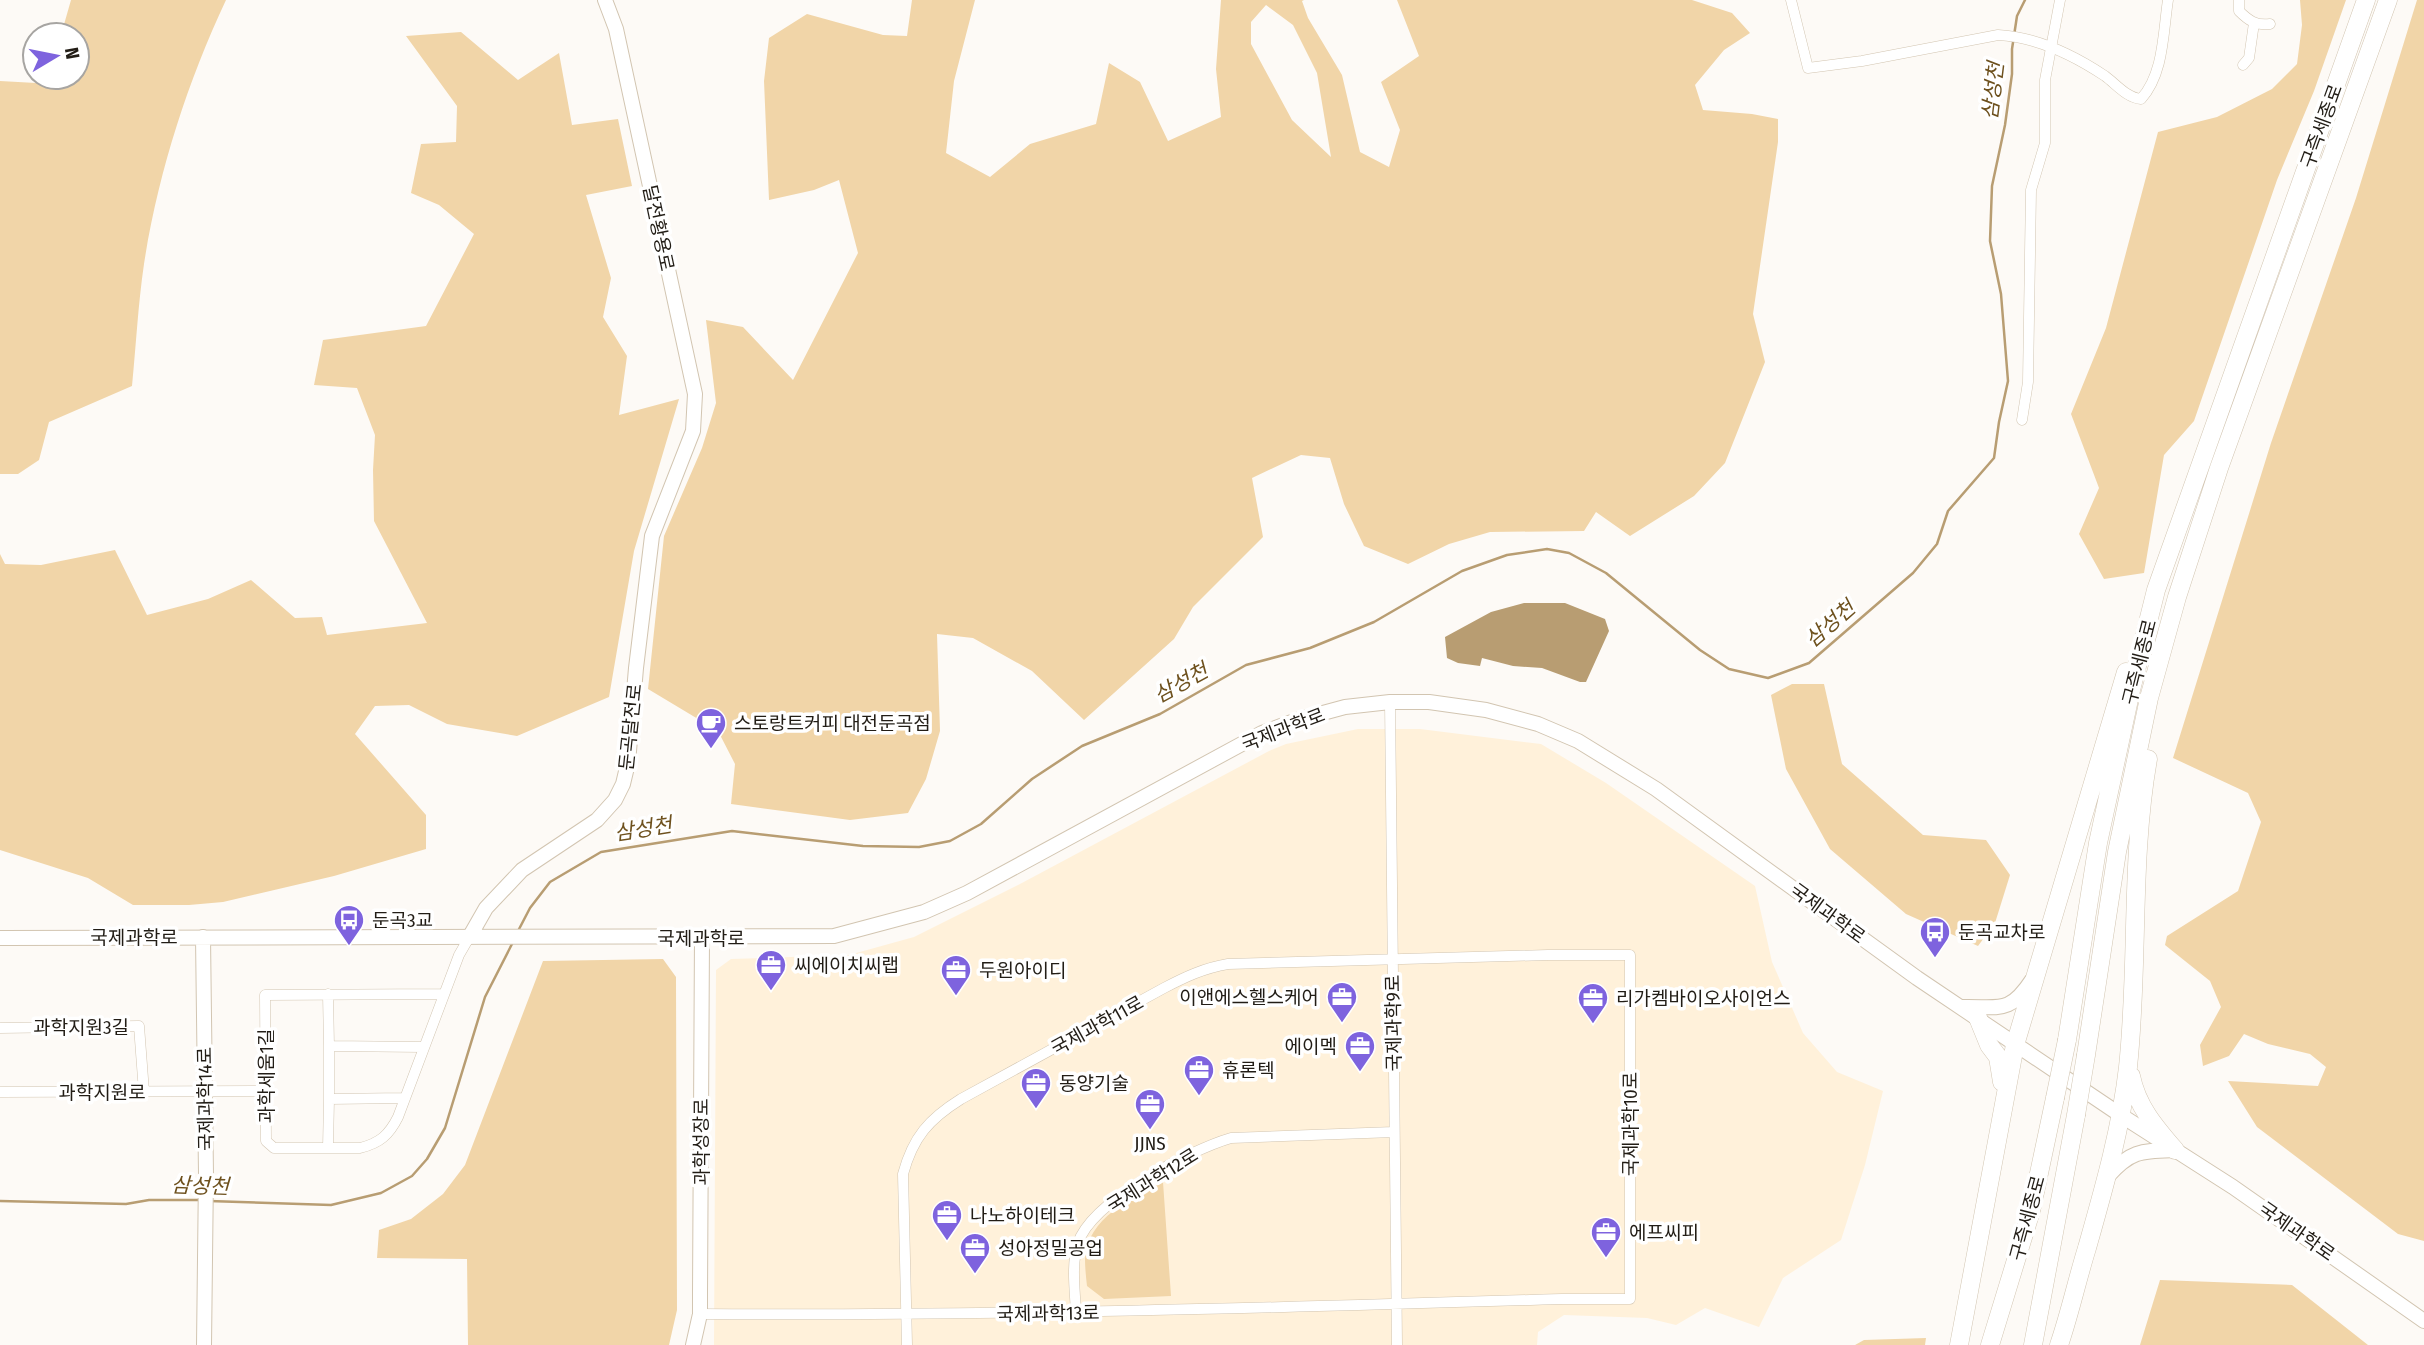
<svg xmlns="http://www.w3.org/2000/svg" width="2424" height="1345" viewBox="0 0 2424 1345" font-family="'Fira Sans Condensed','Noto Sans KR',sans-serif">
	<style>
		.built { fill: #fff1da }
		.green { fill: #f1d5a8; fill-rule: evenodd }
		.water { fill: #b89d72 }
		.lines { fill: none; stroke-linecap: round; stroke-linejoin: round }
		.stream { stroke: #b89d72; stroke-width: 2.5 }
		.street-casing { stroke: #d2c5b1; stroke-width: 11 }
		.secondary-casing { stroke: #d2c5b1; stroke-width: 16 }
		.highway-casing { stroke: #d2c5b1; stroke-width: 19 }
		.street { stroke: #fff; stroke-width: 10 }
		.secondary { stroke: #fff; stroke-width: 14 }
		.highway { stroke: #fff; stroke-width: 18 }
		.highway-bridge-casing { stroke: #d2c5b1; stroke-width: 19; stroke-linecap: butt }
		.highway-bridge { stroke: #fff; stroke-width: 18 }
		.labels { text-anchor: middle; stroke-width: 7; stroke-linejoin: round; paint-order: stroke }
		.street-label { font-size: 19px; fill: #221d16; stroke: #fff }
		.poi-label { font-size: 19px; fill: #221d16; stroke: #fff; text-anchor: start }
		.water-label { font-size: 21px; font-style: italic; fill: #6e511e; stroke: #fff }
	</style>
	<rect width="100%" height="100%" fill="#fdfaf6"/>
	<!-- built -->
	<path class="built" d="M 1358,729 L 1420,729 L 1541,744 L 1606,783 L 1755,886 L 1772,962 L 1803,1033 L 1837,1072 L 1883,1091 L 1865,1165 L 1841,1240 L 1783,1278 L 1759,1327 L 1705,1308 L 1676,1325 L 1647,1318 L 1564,1315 L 1538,1332 L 1537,1345 L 714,1345 L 716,970 L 731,959 L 849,955 L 914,937 L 1020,884 L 1269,751 L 1286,744 Z"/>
	<!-- green -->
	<path class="green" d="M 71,0 L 226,0 C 187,83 158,174 144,264 C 138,305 136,346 132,386 L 49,422 L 39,460 L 18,474 L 0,474 L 0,81 L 36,83 L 40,77 L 77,77 L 77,35 L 61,35 Z
		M 912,0 L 975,0 L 954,81 L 946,153 L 990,177 L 1030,144 L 1096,124 L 1109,63 L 1140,82 L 1168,141 L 1221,117 L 1216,69 L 1221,0 L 1304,0 L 1302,1 L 1308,18 L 1342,75 L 1360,152 L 1389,167 L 1400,130 L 1381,82 L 1419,56 L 1397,0 L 1692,0 L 1732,13 L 1750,33 L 1724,50 L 1695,85 L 1703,110 L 1752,114 L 1778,119 L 1778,142 L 1753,314 L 1765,362 L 1725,463 L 1694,496 L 1630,536 L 1596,512 L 1584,531 L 1490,532 L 1449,544 L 1408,564 L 1364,546 L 1344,504 L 1330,458 L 1301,455 L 1252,478 L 1263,537 L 1193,607 L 1174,639 L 1084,720 L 1032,671 L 973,638 L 937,634 L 940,731 L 926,779 L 908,813 L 850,820 L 731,804 L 735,764 L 718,731 L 648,689 L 664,536 L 702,448 L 716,403 L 706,320 L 743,327 L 793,380 L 858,253 L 839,180 L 814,190 L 769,200 L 764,81 L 769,38 L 807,14 L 883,35 L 907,36 ZM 1266,5 L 1293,25 L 1317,73 L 1331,157 L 1292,120 L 1251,44 L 1251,22 Z
		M 2300,0 L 2346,0 L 2314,91 L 2277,180 L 2194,421 L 2164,455 L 2144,573 L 2104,579 L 2079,534 L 2099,488 L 2071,414 L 2106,328 L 2158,132 L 2217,117 L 2272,89 L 2297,64 L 2302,25 Z
		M 2417,0 L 2424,0 L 2424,1241 L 2398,1234 L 2257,1127 L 2228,1081 L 2318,1086 L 2326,1067 L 2310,1054 L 2268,1044 L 2244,1034 L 2229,1056 L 2203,1066 L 2200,1045 L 2221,1007 L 2210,981 L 2165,945 L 2167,936 L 2238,891 L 2261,822 L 2248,793 L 2173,758 L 2271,443 L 2356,198 Z
		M 461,32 L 518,80 L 559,53 L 572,125 L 618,119 L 632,186 L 586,195 L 611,278 L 603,317 L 627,356 L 619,415 L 679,399 L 634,551 L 609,697 L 517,736 L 447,724 L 409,705 L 375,706 L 355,734 L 426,815 L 426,849 L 334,876 L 223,902 L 189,905 L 133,905 L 88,878 L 0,850 L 0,554 L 5,564 L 41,565 L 115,550 L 147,615 L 208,599 L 251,580 L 295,618 L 322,617 L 327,635 L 427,623 L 374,521 L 373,470 L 375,435 L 357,388 L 314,385 L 323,340 L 426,326 L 474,234 L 439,205 L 411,193 L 421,144 L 456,142 L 457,106 L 406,36 Z
		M 1792,684 L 1824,684 L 1842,764 L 1923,835 L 1986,840 L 2010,875 L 1995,923 L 1978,946 L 1906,914 L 1830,849 L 1786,769 L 1771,695 Z
		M 663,959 L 676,977 L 677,1310 L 669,1345 L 468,1345 L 467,1259 L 377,1258 L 379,1230 L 411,1219 L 443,1194 L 465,1165 L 543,961 Z
		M 1163,1182 L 1171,1296 L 1104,1299 L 1087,1286 C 1086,1277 1085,1268 1085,1259 C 1087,1218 1132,1198 1163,1182 Z
		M 2160,1280 L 2292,1285 L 2368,1345 L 2140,1345 Z
		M 1926,1338 L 1925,1345 L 1855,1345 L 1864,1340 Z"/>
	<!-- water -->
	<path class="water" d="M 1524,603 L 1565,603 L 1605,619 L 1609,631 L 1586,682 L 1580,682 L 1542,668 L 1513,666 L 1482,658 L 1480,666 L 1458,663 L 1447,658 L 1445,637 L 1491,612 Z"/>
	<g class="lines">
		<!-- stream -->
		<path class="stream" d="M 517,933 L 530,908 L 550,882 L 601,852 L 732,831 L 863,846 L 919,847 L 950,841 L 981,824 L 1032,779 L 1082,746 L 1160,714 L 1246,665 L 1310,648 L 1374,622 L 1462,571 L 1507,555 L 1547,549 L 1569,553 L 1606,573 L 1700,650 L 1729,669 L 1768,678 L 1809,663 L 1913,573 L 1937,544 L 1948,511 L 1994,458 L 1999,422 L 2008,381 L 2001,294 L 1990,241 L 1992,186 L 2005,125 L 2012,74 L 2012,49 L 2017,16 L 2025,0
			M 0,1201 L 126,1204 L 149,1200 L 199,1200
			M 209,1201 L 331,1205 L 381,1193 L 412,1176 L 427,1159 L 445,1128 L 485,997 L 513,942"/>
		<!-- street casing -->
		<g class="street-casing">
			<path id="street" d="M 1791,0 L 1808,68 L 1862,61 L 1998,35 C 2037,37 2072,54 2105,76 C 2116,84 2127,98 2141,99 C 2164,74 2163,32 2168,0
				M 2239,0 L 2239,11 C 2248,20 2256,26 2270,24
				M 2243,65 L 2249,58 L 2254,23
				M 2022,420 L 2028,382 L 2031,190 L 2045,143 L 2045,80 L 2060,0
				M 1390,702 L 1397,1345
				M 328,994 L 329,1046 L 423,1047
				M 444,994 L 265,995 L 266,1141 L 274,1148 L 360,1148 C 380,1143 389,1135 398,1117 L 459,955 L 470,936
				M 0,1028 L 139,1026 L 144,1092
				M 329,1046 L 329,1099
				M 0,1092 L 266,1091
				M 328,1148 L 329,1099 L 404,1098
				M 1076,1313 C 1075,1290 1071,1265 1078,1243 C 1092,1201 1190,1150 1231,1138 L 1394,1132
				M 700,1314 C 987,1316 1274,1308 1562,1299 L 1630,1299 L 1630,955 L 1548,955 L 1228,964 C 1204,968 1185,977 1164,988 L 961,1099 C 929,1119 913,1137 903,1174 L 907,1345"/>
		</g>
		<!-- secondary casing -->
		<g class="secondary-casing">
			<path id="secondary" d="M 470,936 L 486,908 L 522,870 L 597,820 L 615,800 L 623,784 L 628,763 L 636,668 L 652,536 L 693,431 L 695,394 L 616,29 L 605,0
				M 203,937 L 206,1174 L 204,1345
				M 0,938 L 834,936 L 924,912 L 967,893 L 1262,733 L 1297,720 L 1345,707 L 1390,702 L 1429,702 L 1486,710 L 1538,724 L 1578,741 L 1656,789 L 1917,978 L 2122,1116 L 2233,1187 L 2424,1321
				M 1962,1007 C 1999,1006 2009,1015 2032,980
				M 2108,1176 C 2131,1150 2142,1151 2175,1150
				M 693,1345 L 700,1314 L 700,1294 L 702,937"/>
		</g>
		<!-- highway casing -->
		<g class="highway-casing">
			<path id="highway" d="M 1978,1018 L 1989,1045 L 1998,1057 L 2002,1082
				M 2067,1040 L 2098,843 L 2131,690 L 2156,590 L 2366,0
				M 2086,1055 L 2117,852 L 2149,698 L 2177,597 L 2219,468 L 2388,0
				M 2131,1076 C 2137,1106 2155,1127 2175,1150
				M 1959,1345 L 2015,1045 L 2126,672
				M 1990,1345 L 2031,1211 L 2055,1098
				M 2033,1345 L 2076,1115
				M 2059,1345 C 2070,1313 2077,1280 2087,1248 C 2104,1188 2121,1129 2128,1067 C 2139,964 2130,861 2148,759"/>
		</g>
		<!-- street -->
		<use href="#street" class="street"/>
		<!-- secondary -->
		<use href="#secondary" class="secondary"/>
		<!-- highway -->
		<use href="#highway" class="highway"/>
		<!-- highway-bridge casing -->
		<g class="highway-bridge-casing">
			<path id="highway-bridge" d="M 2055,1098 L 2067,1040
				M 2076,1115 L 2086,1055"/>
		</g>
		<!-- highway-bridge -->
		<use href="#highway-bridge" class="highway-bridge"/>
	</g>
	<!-- icons -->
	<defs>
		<g id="cafe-pin" transform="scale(1.575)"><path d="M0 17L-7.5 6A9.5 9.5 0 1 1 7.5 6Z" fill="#7e63de" stroke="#fff"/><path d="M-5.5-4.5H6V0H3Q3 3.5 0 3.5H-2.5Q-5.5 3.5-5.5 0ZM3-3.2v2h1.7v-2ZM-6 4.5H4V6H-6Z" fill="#fff"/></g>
		<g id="bus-pin" transform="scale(1.575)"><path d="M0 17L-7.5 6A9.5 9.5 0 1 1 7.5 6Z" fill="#7e63de" stroke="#fff"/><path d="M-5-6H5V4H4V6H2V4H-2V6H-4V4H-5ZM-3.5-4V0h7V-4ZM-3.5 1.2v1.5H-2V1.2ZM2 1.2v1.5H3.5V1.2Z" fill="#fff"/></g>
		<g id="office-pin" transform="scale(1.575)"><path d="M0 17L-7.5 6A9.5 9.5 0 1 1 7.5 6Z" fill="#7e63de" stroke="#fff"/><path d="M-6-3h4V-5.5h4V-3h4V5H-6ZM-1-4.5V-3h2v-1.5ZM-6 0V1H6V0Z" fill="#fff"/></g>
	</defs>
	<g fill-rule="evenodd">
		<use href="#cafe-pin" x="711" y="723"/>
		<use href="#bus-pin" x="349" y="920"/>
		<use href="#bus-pin" x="1935" y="932"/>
		<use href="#office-pin" x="771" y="965"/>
		<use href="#office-pin" x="956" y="970"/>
		<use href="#office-pin" x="1342" y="997"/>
		<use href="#office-pin" x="1593" y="998"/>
		<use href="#office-pin" x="1360" y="1046"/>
		<use href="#office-pin" x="1199" y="1070"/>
		<use href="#office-pin" x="1036" y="1083"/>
		<use href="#office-pin" x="1150" y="1104"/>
		<use href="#office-pin" x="947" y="1215"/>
		<use href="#office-pin" x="1606" y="1232"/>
		<use href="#office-pin" x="975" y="1248"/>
	</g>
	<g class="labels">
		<!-- street labels -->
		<g class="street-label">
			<text transform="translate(2321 126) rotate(-70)" y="7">구즉세종로</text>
			<text transform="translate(659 228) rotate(78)" y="7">달전황용로</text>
			<text transform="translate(2139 662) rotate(-76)" y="7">구즉세종로</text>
			<text transform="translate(630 727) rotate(-84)" y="7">둔곡달전로</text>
			<text transform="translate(1283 729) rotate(-21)" y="7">국제과학로</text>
			<text transform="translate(1828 913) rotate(36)" y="7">국제과학로</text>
			<text x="134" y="944">국제과학로</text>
			<text x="701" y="945">국제과학로</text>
			<text transform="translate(1393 1023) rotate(-91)" y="7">국제과학9로</text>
			<text transform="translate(1097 1025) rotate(-29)" y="7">국제과학11로</text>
			<text x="81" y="1034">과학지원3길</text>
			<text transform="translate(266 1076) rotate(-90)" y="7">과학세움1길</text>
			<text x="102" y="1099">과학지원로</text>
			<text transform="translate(205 1099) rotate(-91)" y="7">국제과학14로</text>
			<text transform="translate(1630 1124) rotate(-90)" y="7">국제과학10로</text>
			<text transform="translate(701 1142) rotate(-90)" y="7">과학성장로</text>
			<text transform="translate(1152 1180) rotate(-32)" y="7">국제과학12로</text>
			<text transform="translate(2027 1218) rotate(-75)" y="7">구즉세종로</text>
			<text transform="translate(2297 1231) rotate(35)" y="7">국제과학로</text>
			<text transform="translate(1048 1313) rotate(-1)" y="7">국제과학13로</text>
		</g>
		<!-- poi labels -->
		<g class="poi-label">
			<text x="734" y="730">스토랑트커피 대전둔곡점</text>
			<text x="372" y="927">둔곡3교</text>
			<text x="1958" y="939">둔곡교차로</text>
			<text x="794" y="972">씨에이치씨랩</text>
			<text x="979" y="977">두원아이디</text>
			<text x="1319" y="1004" text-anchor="end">이앤에스헬스케어</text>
			<text x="1616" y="1005">리가켐바이오사이언스</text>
			<text x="1337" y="1053" text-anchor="end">에이멕</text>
			<text x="1222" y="1077">휴론텍</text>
			<text x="1059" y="1090">동양기술</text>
			<text x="1150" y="1150" text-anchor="middle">JJNS</text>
			<text x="970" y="1222">나노하이테크</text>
			<text x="1629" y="1239">에프씨피</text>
			<text x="998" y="1255">성아정밀공업</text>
		</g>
		<!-- water labels -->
		<g class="water-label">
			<text transform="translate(1993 91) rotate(-83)" y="7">삼성천</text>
			<text transform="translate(1830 624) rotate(-41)" y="7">삼성천</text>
			<text transform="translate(1181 683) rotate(-29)" y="7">삼성천</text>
			<text transform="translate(643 829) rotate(-9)" y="7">삼성천</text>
			<text transform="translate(200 1186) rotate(2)" y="7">삼성천</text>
		</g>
	</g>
	<!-- north arrow -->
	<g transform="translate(56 56) rotate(80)"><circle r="33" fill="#ffffff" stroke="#a7a5a2" stroke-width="2"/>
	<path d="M0-5L12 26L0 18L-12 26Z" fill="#7e63de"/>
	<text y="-10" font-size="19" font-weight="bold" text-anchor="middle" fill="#221d16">N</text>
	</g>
</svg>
